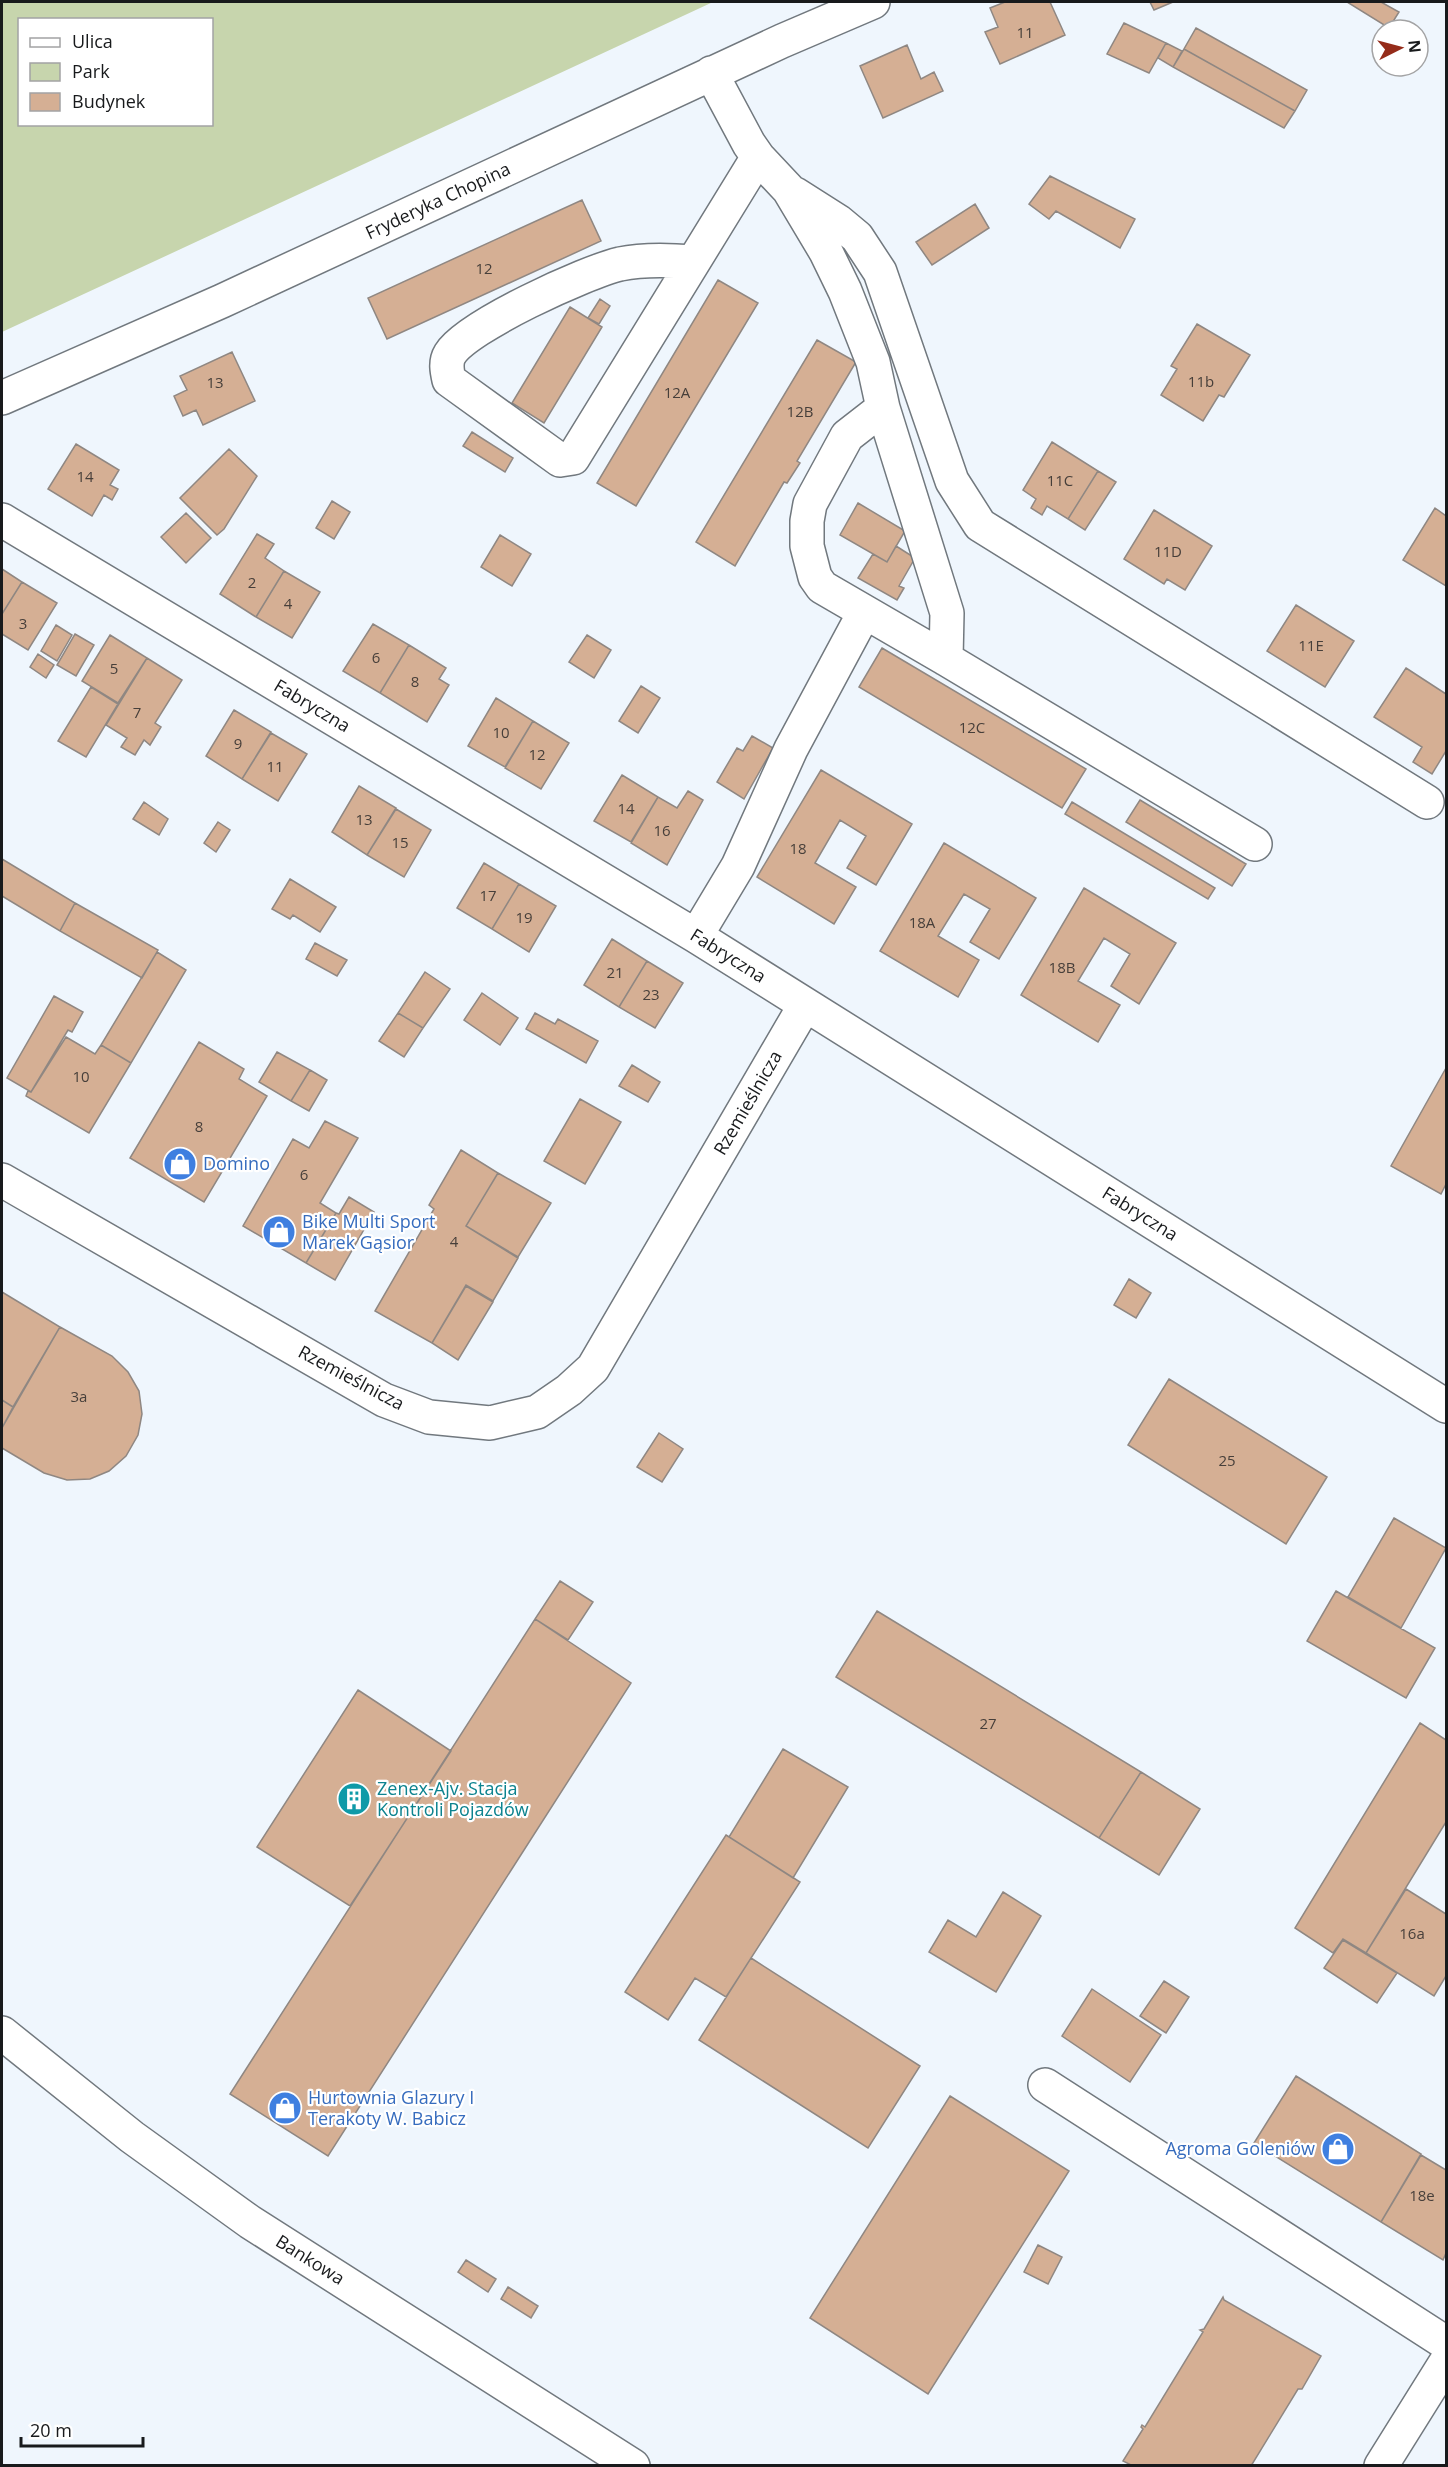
<svg xmlns="http://www.w3.org/2000/svg" width="1448" height="2467" viewBox="0 0 1448 2467" font-family="'Open Sans',sans-serif">
	<style>
		.green { fill: #c7d5ad; fill-rule: evenodd }
		.building { fill: #d5af94; stroke: #8f8782; stroke-width: 1.5 }
		.lines { fill: none; stroke-linecap: round; stroke-linejoin: round }
		.minor-casing { stroke: #71787e; stroke-width: 36 }
		.minor { stroke: #fff; stroke-width: 33 }
		.labels { text-anchor: middle; stroke-width: 4.5; stroke-linejoin: round; paint-order: stroke }
		.number-label { font-size: 15px; fill: #473f3a }
		.street-label { font-size: 18px; fill: #181a1c; stroke: #fff }
		.shop-label { font-size: 18px; fill: #366cbe; stroke: #fff; text-anchor: start }
		.culture-label { font-size: 18px; fill: #0d838f; stroke: #fff; text-anchor: start }
	</style>
	<rect width="100%" height="100%" fill="#eff6fd"/>
	<!-- green -->
	<path class="green" d="M 2,2 L 713,2 L 2,332 ZM 20,20 L 212,20 L 212,124 L 20,124 Z"/>
	<!-- building -->
	<path class="building" d="M 1005,2 L 1050,2 L 1065,35 L 1000,64 L 985,32 L 998,27 L 990,8 Z
		M 1150,2 L 1173,2 L 1154,10 Z
		M 1347,2 L 1381,2 L 1399,12 L 1389,28 Z
		M 1124,23 L 1166,43 L 1149,73 L 1107,54 Z
		M 1196,28 L 1307,90 L 1295,111 L 1184,49 Z
		M 1166,43 L 1182,51 L 1173,67 L 1158,58 Z
		M 907,45 L 921,79 L 934,72 L 943,91 L 883,118 L 860,66 Z
		M 1184,49 L 1295,111 L 1284,128 L 1173,67 Z
		M 1050,176 L 1135,219 L 1120,248 L 1056,211 L 1049,219 L 1029,204 Z
		M 582,200 L 601,241 L 387,339 L 368,298 Z
		M 975,204 L 989,228 L 932,265 L 916,242 Z
		M 718,280 L 758,303 L 636,506 L 597,483 Z
		M 600,299 L 610,306 L 599,324 L 588,318 Z
		M 570,307 L 602,327 L 544,423 L 512,403 Z
		M 1197,324 L 1250,355 L 1224,397 L 1219,395 L 1203,421 L 1161,395 L 1177,369 L 1171,366 Z
		M 817,340 L 856,362 L 797,461 L 800,463 L 787,483 L 784,482 L 735,566 L 696,542 Z
		M 232,352 L 255,401 L 203,425 L 196,410 L 183,416 L 174,396 L 187,390 L 180,376 Z
		M 472,432 L 513,458 L 505,472 L 463,446 Z
		M 1052,442 L 1098,471 L 1068,519 L 1047,506 L 1042,515 L 1031,508 L 1036,499 L 1023,490 Z
		M 76,444 L 119,470 L 110,485 L 118,489 L 112,500 L 104,495 L 92,516 L 48,489 Z
		M 229,449 L 257,476 L 224,529 L 217,535 L 180,498 Z
		M 1098,471 L 1116,482 L 1085,530 L 1068,519 Z
		M 332,501 L 350,512 L 334,539 L 316,528 Z
		M 858,503 L 905,531 L 887,562 L 840,535 Z
		M 1435,508 L 1446,516 L 1446,586 L 1403,560 Z
		M 1154,510 L 1212,546 L 1185,590 L 1167,579 L 1164,584 L 1124,559 Z
		M 186,513 L 211,538 L 186,563 L 161,537 Z
		M 257,534 L 274,544 L 265,558 L 284,571 L 256,617 L 220,594 Z
		M 500,535 L 531,554 L 512,586 L 481,567 Z
		M 896,546 L 915,558 L 899,586 L 904,588 L 897,600 L 858,578 L 873,554 L 887,562 Z
		M 2,569 L 22,582 L 2,614 Z
		M 284,571 L 320,592 L 292,638 L 256,617 Z
		M 22,582 L 57,603 L 28,650 L 2,634 L 2,614 Z
		M 1296,605 L 1354,641 L 1325,687 L 1267,651 Z
		M 373,624 L 409,645 L 380,693 L 343,671 Z
		M 56,625 L 72,635 L 57,661 L 41,651 Z
		M 75,634 L 94,645 L 76,676 L 57,665 Z
		M 110,635 L 147,658 L 118,703 L 82,681 Z
		M 587,635 L 611,650 L 594,678 L 569,662 Z
		M 409,645 L 446,668 L 439,679 L 449,685 L 427,722 L 380,693 Z
		M 882,648 L 1086,769 L 1062,808 L 859,687 Z
		M 38,654 L 54,665 L 46,678 L 30,667 Z
		M 147,658 L 182,680 L 155,723 L 161,727 L 150,745 L 144,740 L 135,755 L 121,747 L 127,738 L 106,725 Z
		M 1406,668 L 1446,694 L 1446,751 L 1432,774 L 1413,762 L 1422,747 L 1374,717 Z
		M 641,686 L 660,698 L 638,733 L 619,721 Z
		M 91,687 L 118,704 L 86,757 L 58,741 Z
		M 496,698 L 533,721 L 505,767 L 468,746 Z
		M 234,710 L 271,732 L 242,779 L 206,756 Z
		M 533,721 L 569,743 L 541,789 L 505,768 Z
		M 271,733 L 307,754 L 278,801 L 242,779 Z
		M 752,736 L 773,748 L 744,799 L 717,782 L 737,748 L 743,751 Z
		M 821,770 L 912,824 L 876,885 L 847,868 L 866,836 L 840,820 L 815,863 L 856,887 L 834,924 L 757,877 Z
		M 622,775 L 658,797 L 631,842 L 594,821 Z
		M 359,786 L 396,808 L 367,855 L 332,832 Z
		M 688,791 L 703,800 L 667,865 L 631,843 L 658,797 L 677,808 Z
		M 1140,800 L 1246,864 L 1232,886 L 1126,822 Z
		M 144,802 L 168,819 L 159,835 L 133,819 Z
		M 1072,802 L 1215,888 L 1208,899 L 1065,814 Z
		M 396,809 L 431,830 L 404,877 L 367,855 Z
		M 218,822 L 230,830 L 216,852 L 204,843 Z
		M 944,843 L 1036,898 L 999,959 L 970,942 L 990,909 L 964,894 L 938,936 L 979,960 L 958,997 L 880,951 Z
		M 2,859 L 75,903 L 60,931 L 2,896 Z
		M 484,863 L 519,884 L 492,929 L 457,908 Z
		M 290,879 L 336,907 L 320,932 L 293,915 L 290,919 L 272,909 Z
		M 519,884 L 556,906 L 529,952 L 492,929 Z
		M 1084,888 L 1176,943 L 1139,1004 L 1111,986 L 1130,954 L 1104,938 L 1078,981 L 1120,1005 L 1098,1042 L 1021,995 Z
		M 75,903 L 158,950 L 142,978 L 60,931 Z
		M 612,939 L 647,961 L 619,1007 L 584,985 Z
		M 315,943 L 347,960 L 337,976 L 306,959 Z
		M 157,952 L 186,970 L 131,1063 L 101,1045 Z
		M 647,961 L 683,983 L 655,1028 L 619,1007 Z
		M 425,972 L 450,989 L 423,1028 L 398,1013 Z
		M 482,993 L 518,1018 L 500,1045 L 464,1020 Z
		M 54,996 L 83,1012 L 72,1032 L 68,1030 L 31,1092 L 7,1078 Z
		M 398,1013 L 423,1028 L 404,1057 L 379,1041 Z
		M 535,1013 L 555,1024 L 558,1019 L 598,1041 L 586,1063 L 526,1029 Z
		M 66,1037 L 95,1054 L 101,1045 L 131,1063 L 89,1133 L 26,1096 L 28,1091 L 31,1092 Z
		M 199,1042 L 244,1069 L 239,1079 L 267,1096 L 204,1202 L 130,1158 Z
		M 277,1052 L 310,1070 L 291,1101 L 259,1082 Z
		M 632,1065 L 660,1082 L 648,1102 L 619,1086 Z
		M 1446,1068 L 1446,1184 L 1441,1194 L 1391,1166 Z
		M 310,1070 L 327,1080 L 309,1111 L 291,1101 Z
		M 580,1099 L 621,1122 L 585,1184 L 544,1161 Z
		M 325,1121 L 358,1138 L 320,1203 L 336,1213 L 306,1263 L 243,1226 L 293,1139 L 309,1148 Z
		M 461,1150 L 498,1173 L 466,1226 L 518,1258 L 493,1301 L 466,1285 L 432,1343 L 375,1311 L 434,1209 L 429,1205 Z
		M 498,1173 L 551,1203 L 518,1257 L 466,1226 Z
		M 349,1197 L 374,1212 L 335,1280 L 306,1263 L 336,1213 L 339,1214 Z
		M 1129,1279 L 1151,1293 L 1136,1318 L 1114,1305 Z
		M 466,1286 L 493,1302 L 458,1360 L 432,1343 Z
		M 2,1292 L 60,1327 L 13,1407 L 2,1400 Z
		M 60,1327 L 112,1356 L 128,1372 L 139,1391 L 142,1414 L 138,1435 L 126,1456 L 109,1471 L 90,1479 L 67,1480 L 44,1473 L 2,1448 L 2,1428 Z
		M 1169,1379 L 1327,1477 L 1286,1544 L 1128,1445 Z
		M 2,1400 L 13,1407 L 2,1428 Z
		M 659,1433 L 683,1449 L 662,1482 L 637,1467 Z
		M 1394,1518 L 1446,1548 L 1401,1628 L 1348,1597 Z
		M 560,1581 L 593,1602 L 568,1640 L 535,1619 Z
		M 1336,1591 L 1435,1648 L 1406,1698 L 1307,1641 Z
		M 877,1611 L 1141,1772 L 1099,1838 L 836,1677 Z
		M 535,1619 L 631,1683 L 328,2156 L 230,2094 Z
		M 358,1690 L 451,1751 L 350,1906 L 257,1847 Z
		M 1420,1723 L 1446,1740 L 1446,1822 L 1366,1953 L 1343,1939 L 1333,1953 L 1295,1928 Z
		M 783,1749 L 848,1787 L 793,1878 L 729,1837 Z
		M 1141,1772 L 1200,1809 L 1159,1875 L 1099,1838 Z
		M 726,1835 L 800,1882 L 726,1997 L 695,1978 L 668,2020 L 625,1992 Z
		M 1406,1889 L 1446,1914 L 1446,1976 L 1434,1996 L 1366,1953 Z
		M 1003,1892 L 1041,1916 L 996,1992 L 929,1952 L 948,1920 L 976,1937 Z
		M 1343,1940 L 1397,1973 L 1377,2003 L 1324,1968 Z
		M 751,1958 L 920,2066 L 868,2148 L 699,2040 Z
		M 1164,1981 L 1189,1997 L 1166,2033 L 1140,2016 Z
		M 1092,1989 L 1161,2035 L 1130,2082 L 1062,2036 Z
		M 1296,2076 L 1421,2154 L 1381,2222 L 1254,2143 Z
		M 950,2096 L 1069,2171 L 928,2394 L 810,2318 Z
		M 1421,2155 L 1446,2170 L 1446,2253 L 1443,2260 L 1381,2222 Z
		M 1038,2245 L 1062,2257 L 1048,2284 L 1024,2272 Z
		M 466,2260 L 496,2279 L 488,2292 L 458,2272 Z
		M 508,2287 L 538,2306 L 531,2318 L 501,2299 Z
		M 1223,2297 L 1224,2300 L 1321,2356 L 1302,2389 L 1298,2389 L 1251,2466 L 1133,2466 L 1123,2461 L 1143,2429 L 1141,2427 L 1142,2425 L 1145,2427 L 1203,2332 L 1200,2330 L 1204,2329 Z"/>
	<g class="lines">
		<!-- minor casing -->
		<g class="minor-casing">
			<path id="minor" d="M 711,73 L 749,144 L 758,157 L 789,190 L 826,252 L 845,291 L 873,362 L 883,408 L 847,436 L 810,504 L 807,521 L 807,546 L 815,577 L 822,587 L 946,659 L 1255,844
				M 795,194 L 839,222 L 857,237 L 880,272 L 952,481 L 980,525 L 1427,802
				M 693,262 C 669,260 644,259 620,264 C 586,272 467,326 450,354 C 445,362 447,371 449,380 L 560,460 L 573,458 C 634,357 696,257 758,157
				M 2,398 L 222,301 L 782,41 L 873,2
				M 883,408 L 947,613 L 946,659
				M 2,520 L 696,936 L 1446,1406
				M 696,936 L 738,866 L 791,749 L 864,613
				M 2,1180 L 384,1400 L 429,1417 L 490,1423 L 537,1412 L 569,1390 L 593,1368 L 805,1005
				M 2,2033 L 132,2137 L 250,2222 L 633,2466
				M 1045,2085 L 1446,2343
				M 1381,2466 L 1446,2362"/>
		</g>
		<!-- minor -->
		<use href="#minor" class="minor"/>
	</g>
	<!-- icons -->
	<defs>
		<g id="shop-disc" transform="scale(1.725)"><circle r="9.5" fill="#3f7fe0" stroke="#fff"/><path d="M-5-2.5h2.3a2.7 3.5 0 0 1 5.4 0H5L5.5 6h-11ZM-1.5-2.5h3a1.5 2.3 0 0 0-3 0Z" fill="#fff"/></g>
		<g id="building-disc" transform="scale(1.725)"><circle r="9.5" fill="#0f9aa8" stroke="#fff"/><path d="M-4-6H4V6H1V3H-1V6H-4ZM-2.5-4.3h1.7v1.8h-1.7ZM.8-4.3h1.7v1.8H.8ZM-2.5-1h1.7V.8h-1.7ZM.8-1h1.7V.8H.8Z" fill="#fff"/></g>
	</defs>
	<g fill-rule="evenodd">
		<use href="#shop-disc" x="180" y="1164"/>
		<use href="#shop-disc" x="279" y="1232"/>
		<use href="#building-disc" x="354" y="1799"/>
		<use href="#shop-disc" x="285" y="2108"/>
		<use href="#shop-disc" x="1338" y="2149"/>
	</g>
	<g class="labels">
		<!-- number labels -->
		<g class="number-label">
			<text x="1025" y="38">11</text>
			<text x="484" y="274">12</text>
			<text x="1201" y="387">11b</text>
			<text x="215" y="388">13</text>
			<text x="677" y="398">12A</text>
			<text x="800" y="417">12B</text>
			<text x="85" y="482">14</text>
			<text x="1060" y="486">11C</text>
			<text x="1168" y="557">11D</text>
			<text x="252" y="588">2</text>
			<text x="288" y="609">4</text>
			<text x="23" y="629">3</text>
			<text x="1311" y="651">11E</text>
			<text x="376" y="663">6</text>
			<text x="114" y="674">5</text>
			<text x="415" y="687">8</text>
			<text x="137" y="718">7</text>
			<text x="972" y="733">12C</text>
			<text x="501" y="738">10</text>
			<text x="238" y="749">9</text>
			<text x="537" y="760">12</text>
			<text x="275" y="772">11</text>
			<text x="626" y="814">14</text>
			<text x="364" y="825">13</text>
			<text x="662" y="836">16</text>
			<text x="400" y="848">15</text>
			<text x="798" y="854">18</text>
			<text x="488" y="901">17</text>
			<text x="524" y="923">19</text>
			<text x="922" y="928">18A</text>
			<text x="1062" y="973">18B</text>
			<text x="615" y="978">21</text>
			<text x="651" y="1000">23</text>
			<text x="81" y="1082">10</text>
			<text x="199" y="1132">8</text>
			<text x="304" y="1180">6</text>
			<text x="454" y="1247">4</text>
			<text x="79" y="1402">3a</text>
			<text x="1227" y="1466">25</text>
			<text x="988" y="1729">27</text>
			<text x="1412" y="1939">16a</text>
			<text x="1422" y="2201">18e</text>
		</g>
		<!-- street labels -->
		<g class="street-label">
			<text transform="translate(438 201) rotate(-25)" y="6">Fryderyka Chopina</text>
			<text transform="translate(312 706) rotate(31)" y="6">Fabryczna</text>
			<text transform="translate(728 956) rotate(32)" y="6">Fabryczna</text>
			<text transform="translate(748 1103) rotate(-60)" y="6">Rzemieślnicza</text>
			<text transform="translate(1140 1214) rotate(32)" y="6">Fabryczna</text>
			<text transform="translate(351 1378) rotate(28)" y="6">Rzemieślnicza</text>
			<text transform="translate(310 2260) rotate(32)" y="6">Bankowa</text>
		</g>
		<!-- shop labels -->
		<g class="shop-label">
			<text x="203" y="1170">Domino</text>
			<text x="302" y="1228">Bike Multi Sport<tspan x="302" dy="21">Marek Gąsior</tspan></text>
			<text x="308" y="2104">Hurtownia Glazury I<tspan x="308" dy="21">Terakoty W. Babicz</tspan></text>
			<text x="1315" y="2155" text-anchor="end">Agroma Goleniów</text>
		</g>
		<!-- culture labels -->
		<g class="culture-label">
			<text x="377" y="1795">Zenex-Ajv. Stacja<tspan x="377" dy="21">Kontroli Pojazdów</tspan></text>
		</g>
	</g>
	<!-- border -->
	<rect width="1448" height="2467" fill="none" stroke="#181a1c" stroke-width="6"/>
	<!-- legend -->
	<rect x="18" y="18" width="195" height="108" fill="#ffffff" stroke="#a3a3a4" stroke-width="1.5"/>
	<rect x="30" y="38" width="30" height="9" fill="#ffffff" stroke="#a3a3a4" stroke-width="1.5"/>
	<text x="72" y="48" font-size="18" fill="#181a1c">Ulica</text>
	<rect x="30" y="63" width="30" height="18" fill="#c7d5ad" stroke="#a3a3a4" stroke-width="1.5"/>
	<text x="72" y="78" font-size="18" fill="#181a1c">Park</text>
	<rect x="30" y="93" width="30" height="18" fill="#d5af94" stroke="#a3a3a4" stroke-width="1.5"/>
	<text x="72" y="108" font-size="18" fill="#181a1c">Budynek</text>
	<!-- north arrow -->
	<g transform="translate(1400 48) rotate(84)"><circle r="28" fill="#ffffff" stroke="#a3a3a4" stroke-width="1.5"/>
	<path d="M0-4.5L10 22L0 15L-10 22Z" fill="#952c1a"/>
	<text y="-9" font-size="16" font-weight="bold" text-anchor="middle" fill="#181a1c">N</text>
	</g>
	<!-- scale -->
	<path d="M21 2437v9h122v-9" fill="none" stroke="#181a1c" stroke-width="3"/>
	<text x="30" y="2437" font-size="18" fill="#181a1c" stroke="#ffffff" stroke-width="4.5" paint-order="stroke">20 m</text>
</svg>
